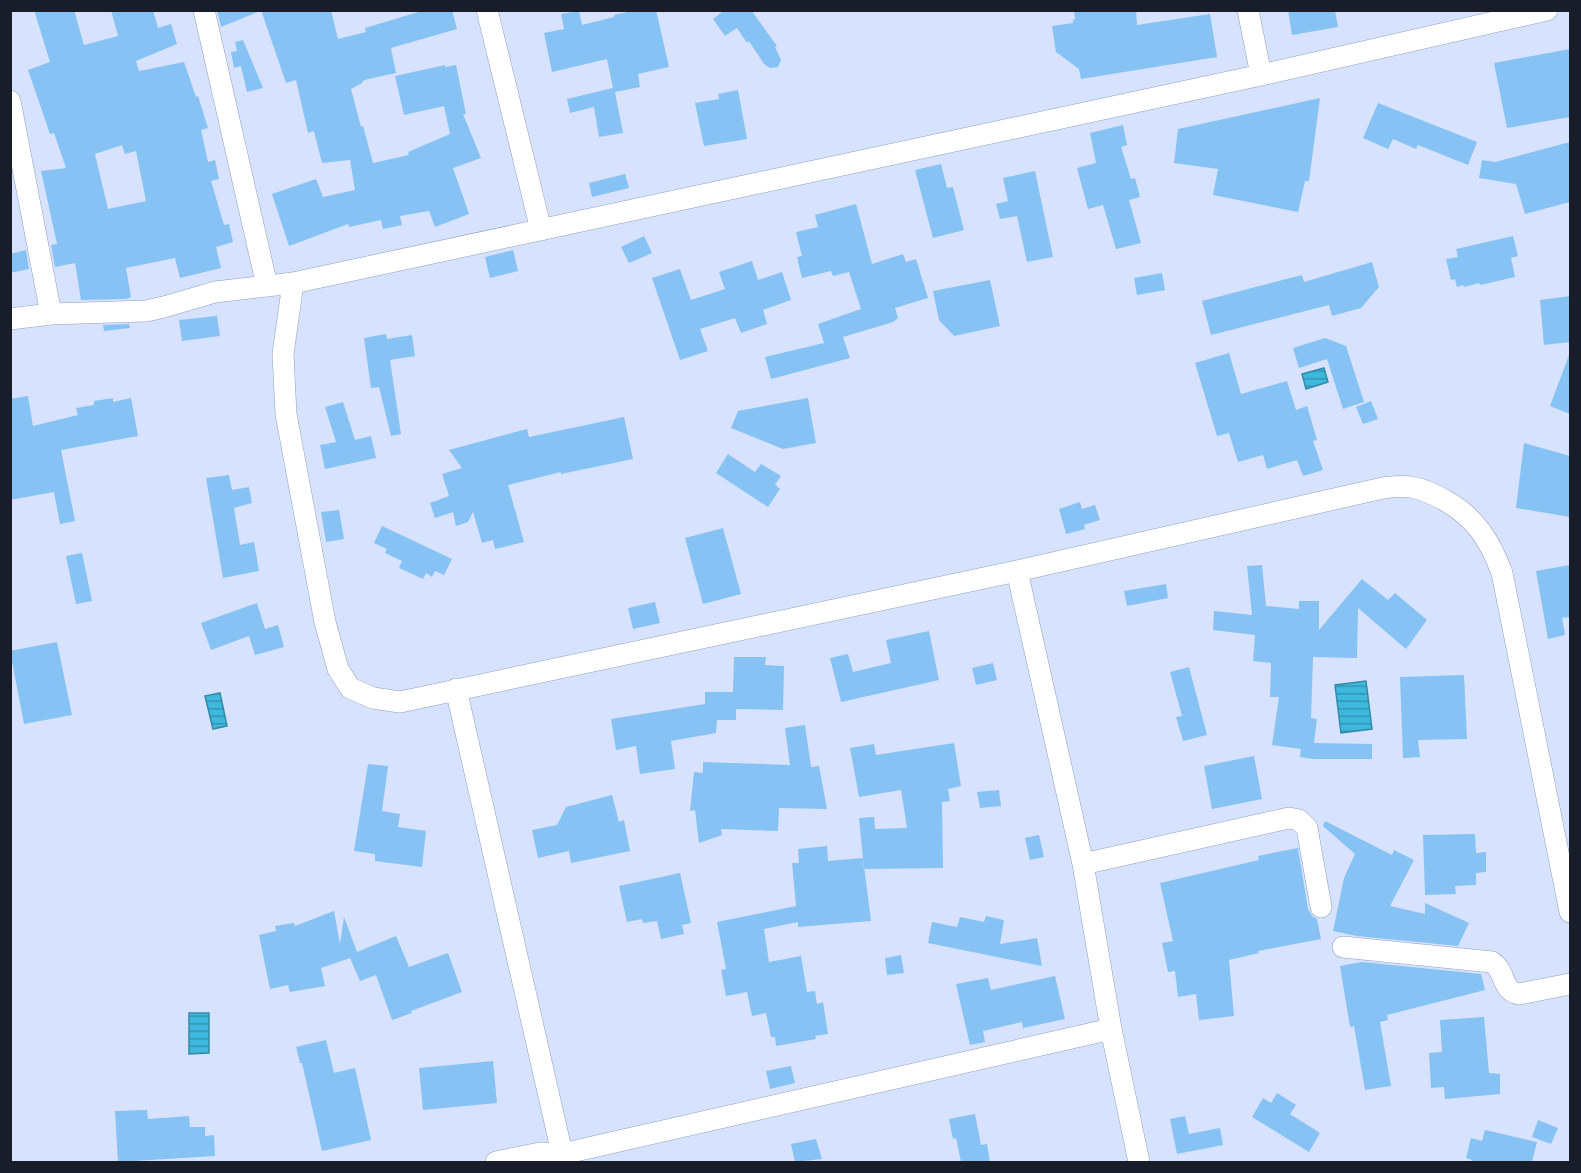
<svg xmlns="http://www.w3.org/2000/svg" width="1581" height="1173" viewBox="0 0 1581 1173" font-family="'Source Sans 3',sans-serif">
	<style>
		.water { fill: url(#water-rules); stroke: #338aa7; stroke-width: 1.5 }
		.building { fill: #86c2f3; fill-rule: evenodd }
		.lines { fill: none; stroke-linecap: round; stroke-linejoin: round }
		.minor-casing { stroke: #909ebe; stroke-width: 22 }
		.minor { stroke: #fff; stroke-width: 21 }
	</style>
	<defs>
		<pattern id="water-rules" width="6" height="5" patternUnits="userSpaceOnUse" patternTransform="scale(1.5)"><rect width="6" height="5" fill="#3eb8dd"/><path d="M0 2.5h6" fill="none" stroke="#3395b3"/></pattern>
	</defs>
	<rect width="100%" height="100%" fill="#d7e3fe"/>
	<!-- water -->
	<path class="water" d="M 1324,368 L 1328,382 L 1306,389 L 1302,374 Z
		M 1366,681 L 1372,729 L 1341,733 L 1335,685 Z
		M 220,693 L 227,726 L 213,729 L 205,696 Z
		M 189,1013 L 209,1013 L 209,1053 L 189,1054 Z"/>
	<!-- building -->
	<path class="building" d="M 34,10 L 74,10 L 84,45 L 118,36 L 111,10 L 153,10 L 158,28 L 171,24 L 177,44 L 136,61 L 139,71 L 184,62 L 196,97 L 198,96 L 208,128 L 201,130 L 208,162 L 215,160 L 219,179 L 211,181 L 224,225 L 229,224 L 233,242 L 216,247 L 221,268 L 180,278 L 175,258 L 126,268 L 131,297 L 126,299 L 81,300 L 75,263 L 55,267 L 51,245 L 57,244 L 41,171 L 66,168 L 54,133 L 50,134 L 28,70 L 50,62 ZM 122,145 L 125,154 L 136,151 L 146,201 L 108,209 L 95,154 Z
		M 217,10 L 260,10 L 260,11 L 221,27 Z
		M 261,10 L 331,10 L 338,39 L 366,32 L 365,28 L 425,10 L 452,10 L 457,29 L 391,48 L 396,73 L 364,80 L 362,83 L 351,89 L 361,127 L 363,126 L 373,163 L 409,155 L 408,152 L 450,134 L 444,106 L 404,115 L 395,76 L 445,65 L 445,67 L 456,65 L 466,114 L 463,114 L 481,158 L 453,168 L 469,214 L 435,227 L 429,211 L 400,216 L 402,225 L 383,229 L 381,220 L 349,227 L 348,224 L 289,246 L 272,194 L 316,179 L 323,197 L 355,190 L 350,160 L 322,163 L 314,131 L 308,133 L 296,80 L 286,83 Z
		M 636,10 L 656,10 L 669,67 L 638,74 L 640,87 L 615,92 L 623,133 L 599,137 L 594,107 L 570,113 L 567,99 L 613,88 L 607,59 L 552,72 L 544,33 L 564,29 L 561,14 L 579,11 L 582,25 L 614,17 L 614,15 Z
		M 725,10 L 751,10 L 777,46 L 775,47 L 781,60 L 778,67 L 770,68 L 764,64 L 749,41 L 747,43 L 737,28 L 725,36 L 713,19 Z
		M 1074,10 L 1136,10 L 1137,25 L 1210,14 L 1217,57 L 1081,79 L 1079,69 L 1056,52 L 1052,26 L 1073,23 L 1073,20 L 1075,19 Z
		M 1288,10 L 1335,10 L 1338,27 L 1292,35 Z
		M 243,40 L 263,88 L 247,92 L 241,66 L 234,68 L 231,52 L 237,51 L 235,42 Z
		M 1570,49 L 1570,117 L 1507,128 L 1494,63 Z
		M 738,90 L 747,139 L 704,146 L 695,103 L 719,99 L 718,94 Z
		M 1320,98 L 1309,181 L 1305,181 L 1298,212 L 1213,195 L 1218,169 L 1174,163 L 1178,129 Z
		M 1378,103 L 1477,142 L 1468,165 L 1418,145 L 1416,149 L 1393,139 L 1388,149 L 1363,138 Z
		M 1123,125 L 1127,145 L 1121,147 L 1131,179 L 1135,178 L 1140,197 L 1129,200 L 1141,243 L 1116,249 L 1103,205 L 1088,209 L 1077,168 L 1096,163 L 1090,133 Z
		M 1570,142 L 1570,202 L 1525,214 L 1516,184 L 1479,178 L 1482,160 L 1495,162 Z
		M 941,164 L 947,188 L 953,187 L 964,230 L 933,238 L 915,170 Z
		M 1035,171 L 1053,257 L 1027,262 L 1017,216 L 1000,219 L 996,204 L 1008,201 L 1003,178 Z
		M 625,174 L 629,188 L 592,197 L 589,183 Z
		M 856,204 L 872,264 L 903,254 L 906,262 L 916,259 L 928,298 L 895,308 L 898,318 L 893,322 L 843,337 L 850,358 L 771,379 L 765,357 L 824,343 L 818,324 L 861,309 L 849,272 L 833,276 L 831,271 L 802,278 L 797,257 L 802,256 L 796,232 L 818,227 L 815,215 Z
		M 644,236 L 652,253 L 629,263 L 621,247 Z
		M 1513,236 L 1518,256 L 1511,258 L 1515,277 L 1480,285 L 1479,283 L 1464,287 L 1463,285 L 1457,287 L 1455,279 L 1451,280 L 1446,259 L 1458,257 L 1456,249 Z
		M 26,250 L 29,269 L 10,273 L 10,254 Z
		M 513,250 L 518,271 L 490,278 L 485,257 Z
		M 752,261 L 758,280 L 782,272 L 791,300 L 763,310 L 767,324 L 741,333 L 735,318 L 700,329 L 708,351 L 680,360 L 652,278 L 680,269 L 691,300 L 725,289 L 719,272 Z
		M 1372,262 L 1379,287 L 1361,308 L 1332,316 L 1329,305 L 1211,335 L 1202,301 L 1302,275 L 1304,282 Z
		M 1162,273 L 1165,290 L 1137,295 L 1134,278 Z
		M 990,280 L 1000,326 L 954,336 L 939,320 L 933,291 Z
		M 1570,296 L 1570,342 L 1544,345 L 1540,300 Z
		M 217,316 L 220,336 L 182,341 L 179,320 Z
		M 129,324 L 130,328 L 104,331 L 103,325 Z
		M 386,334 L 387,339 L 412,335 L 415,356 L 390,360 L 401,434 L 391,436 L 379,387 L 371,388 L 364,338 Z
		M 1325,338 L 1346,346 L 1364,402 L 1343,409 L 1327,359 L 1299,368 L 1293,348 Z
		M 1229,353 L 1241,394 L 1287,381 L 1296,410 L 1307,406 L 1317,440 L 1313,441 L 1323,470 L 1303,476 L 1297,460 L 1267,469 L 1263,455 L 1238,462 L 1229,433 L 1217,436 L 1195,363 Z
		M 1569,355 L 1570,355 L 1570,414 L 1550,406 Z
		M 28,396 L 33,426 L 78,415 L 76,408 L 94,405 L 94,401 L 113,398 L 113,402 L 131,398 L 138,436 L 61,450 L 75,521 L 60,524 L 54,492 L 10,500 L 10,399 Z
		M 808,398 L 816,443 L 783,449 L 731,428 L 738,411 Z
		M 1371,401 L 1378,419 L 1363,424 L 1356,407 Z
		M 343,402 L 355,440 L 371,436 L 376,458 L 325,469 L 320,445 L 336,442 L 325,407 Z
		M 624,417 L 633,459 L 561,474 L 561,472 L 508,485 L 524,542 L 495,549 L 493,540 L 482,543 L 473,512 L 468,522 L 456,526 L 453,512 L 435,518 L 430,503 L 449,496 L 442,474 L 462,468 L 449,450 L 527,429 L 529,437 Z
		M 1524,443 L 1570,456 L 1570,517 L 1516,508 Z
		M 728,454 L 755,472 L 761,464 L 781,476 L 775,485 L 780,489 L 768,507 L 716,473 Z
		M 229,475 L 232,490 L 249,487 L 252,503 L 234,508 L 240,545 L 254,542 L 259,571 L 223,578 L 206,478 Z
		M 1080,502 L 1082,509 L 1095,505 L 1100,520 L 1084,525 L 1085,529 L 1066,534 L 1059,509 Z
		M 339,510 L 344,539 L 326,542 L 321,512 Z
		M 382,526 L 452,559 L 444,575 L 435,571 L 432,577 L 426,573 L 423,579 L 399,568 L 402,561 L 385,553 L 387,549 L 374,543 Z
		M 723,528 L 741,594 L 703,604 L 685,538 Z
		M 82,553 L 92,601 L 76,604 L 66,556 Z
		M 1262,565 L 1266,606 L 1299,609 L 1299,601 L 1319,601 L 1319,630 L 1362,579 L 1388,600 L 1395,593 L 1427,620 L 1406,649 L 1358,608 L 1357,658 L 1313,657 L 1311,718 L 1317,719 L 1314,743 L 1372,744 L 1372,759 L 1313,759 L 1300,757 L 1301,749 L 1272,745 L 1279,697 L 1270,697 L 1271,663 L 1253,661 L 1255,635 L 1213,630 L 1214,611 L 1252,615 L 1247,566 Z
		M 1570,565 L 1570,617 L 1562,618 L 1565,635 L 1548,639 L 1536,571 Z
		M 1166,584 L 1168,598 L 1127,606 L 1124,591 Z
		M 655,602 L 660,623 L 633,629 L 628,608 Z
		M 257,603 L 265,629 L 278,625 L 284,647 L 255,655 L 249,636 L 211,650 L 201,623 Z
		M 929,631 L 939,680 L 841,702 L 830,658 L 848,654 L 853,672 L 891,663 L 886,640 Z
		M 57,642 L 72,715 L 24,724 L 10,651 Z
		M 734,657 L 766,657 L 765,665 L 784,666 L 783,710 L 736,709 L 736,720 L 717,720 L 716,733 L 671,741 L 675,769 L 640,774 L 636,746 L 616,750 L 611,719 L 705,704 L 705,692 L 733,692 Z
		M 993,663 L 997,680 L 976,685 L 972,668 Z
		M 1189,667 L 1207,735 L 1183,741 L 1176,717 L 1182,716 L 1170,672 Z
		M 1464,675 L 1467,739 L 1418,740 L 1420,757 L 1403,758 L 1400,677 Z
		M 805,725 L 811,767 L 819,766 L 827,809 L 779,808 L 778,831 L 721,829 L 722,835 L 699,843 L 695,810 L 690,811 L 694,772 L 703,773 L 703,762 L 790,765 L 785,728 Z
		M 954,743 L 961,786 L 948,789 L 950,801 L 942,802 L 943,868 L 864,869 L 859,818 L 874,817 L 875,829 L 907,828 L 901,790 L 859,797 L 850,748 L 874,744 L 876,755 Z
		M 1254,756 L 1262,799 L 1212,809 L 1204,766 Z
		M 368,764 L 388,766 L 382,811 L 400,814 L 398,827 L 426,831 L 422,867 L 375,861 L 375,854 L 354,851 Z
		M 999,790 L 1001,806 L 980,808 L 977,792 Z
		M 612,795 L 619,822 L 624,820 L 630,851 L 571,863 L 569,851 L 538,858 L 532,830 L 557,825 L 566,807 Z
		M 1325,821 L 1392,855 L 1394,850 L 1414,860 L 1390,906 L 1425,914 L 1425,903 L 1469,923 L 1458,946 L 1357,936 L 1333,931 L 1344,878 L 1355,854 L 1323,826 Z
		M 1475,834 L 1476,853 L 1486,852 L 1486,872 L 1476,873 L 1476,885 L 1455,886 L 1456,894 L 1425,895 L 1423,835 Z
		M 1039,835 L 1044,857 L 1030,860 L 1025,838 Z
		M 827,846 L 828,861 L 863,858 L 871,921 L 798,927 L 798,922 L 764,929 L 769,962 L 801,956 L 807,992 L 815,991 L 817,1004 L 823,1002 L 828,1034 L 815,1036 L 816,1039 L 776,1046 L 775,1037 L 771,1037 L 766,1013 L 752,1016 L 747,992 L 726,996 L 721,970 L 726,969 L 717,922 L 796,906 L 792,863 L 799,863 L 798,849 Z
		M 1298,848 L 1308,909 L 1312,916 L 1317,919 L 1321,939 L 1258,951 L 1259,953 L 1229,960 L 1234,1016 L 1199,1020 L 1196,994 L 1178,997 L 1175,971 L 1168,972 L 1162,943 L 1173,941 L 1160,883 L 1259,860 L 1258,856 Z
		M 680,873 L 691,923 L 682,925 L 684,934 L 661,939 L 657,921 L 643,923 L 642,919 L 627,922 L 619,886 Z
		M 334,911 L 340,944 L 344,917 L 357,952 L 396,936 L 409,967 L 448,953 L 462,992 L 411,1011 L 412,1013 L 392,1020 L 376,975 L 360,981 L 350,958 L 321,968 L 325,986 L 290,992 L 288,985 L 270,989 L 259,935 L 276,931 L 275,926 L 294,923 L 295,926 Z
		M 986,916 L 1004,920 L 1000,944 L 1037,938 L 1042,966 L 928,943 L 932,922 L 957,927 L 960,917 L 984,922 Z
		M 901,955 L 904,973 L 887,975 L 885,958 Z
		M 1362,962 L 1481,974 L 1485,990 L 1387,1015 L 1388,1020 L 1380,1022 L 1391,1086 L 1365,1090 L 1354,1026 L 1350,1027 L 1340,966 Z
		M 1055,976 L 1065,1019 L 1023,1028 L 1022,1022 L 983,1031 L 985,1042 L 970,1045 L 956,984 L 988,978 L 991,990 Z
		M 1484,1017 L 1489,1073 L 1500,1074 L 1500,1094 L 1445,1099 L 1444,1087 L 1431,1088 L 1429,1053 L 1442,1052 L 1440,1020 Z
		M 326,1040 L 334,1073 L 355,1068 L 371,1140 L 322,1151 L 302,1063 L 300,1063 L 296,1047 Z
		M 493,1061 L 497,1103 L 423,1110 L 419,1068 Z
		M 791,1066 L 795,1083 L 770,1089 L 766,1071 Z
		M 1277,1093 L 1296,1105 L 1290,1114 L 1320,1133 L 1309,1152 L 1252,1117 L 1263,1098 L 1271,1103 Z
		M 147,1110 L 148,1119 L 189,1116 L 190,1127 L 205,1127 L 205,1136 L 214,1135 L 215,1156 L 118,1162 L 115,1111 Z
		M 975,1114 L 981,1145 L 987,1144 L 990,1162 L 961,1162 L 956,1138 L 953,1139 L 949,1119 Z
		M 1185,1116 L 1189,1134 L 1220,1128 L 1223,1145 L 1177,1154 L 1170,1119 Z
		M 1538,1120 L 1558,1128 L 1551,1144 L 1532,1137 Z
		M 1485,1130 L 1537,1142 L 1532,1162 L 1471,1162 L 1472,1160 L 1466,1158 L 1471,1138 L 1482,1141 Z
		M 816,1139 L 822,1159 L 795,1162 L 791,1144 Z"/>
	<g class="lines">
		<!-- minor casing -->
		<g class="minor-casing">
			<path id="minor" d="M 204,10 L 267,286
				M 487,10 L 541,230
				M 1248,10 L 1261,75
				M 10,101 L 51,314
				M 293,283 L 283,354 L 286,414 L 325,622 L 338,669 L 350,688 L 373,698 L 400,702 L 1017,571 L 1383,488 C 1392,487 1403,486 1411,487 C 1424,489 1435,495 1446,501 C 1476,518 1490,541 1502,573 L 1570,912
				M 10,319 L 51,314 L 146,311 L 164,307 L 215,292 L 293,283 L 1261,75 L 1547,10
				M 1017,571 L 1083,864 L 1111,1029 L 1139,1162
				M 456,689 L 564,1162
				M 1083,864 L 1289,818 L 1299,820 L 1307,828 L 1321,907
				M 1343,947 L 1492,962 C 1506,971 1501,991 1519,994 L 1570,984
				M 496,1162 L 540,1153 L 562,1154 L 1111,1029"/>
		</g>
		<!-- minor -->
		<use href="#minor" class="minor"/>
	</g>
	<!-- border -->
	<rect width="1581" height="1173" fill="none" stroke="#181d29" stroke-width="24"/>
</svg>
